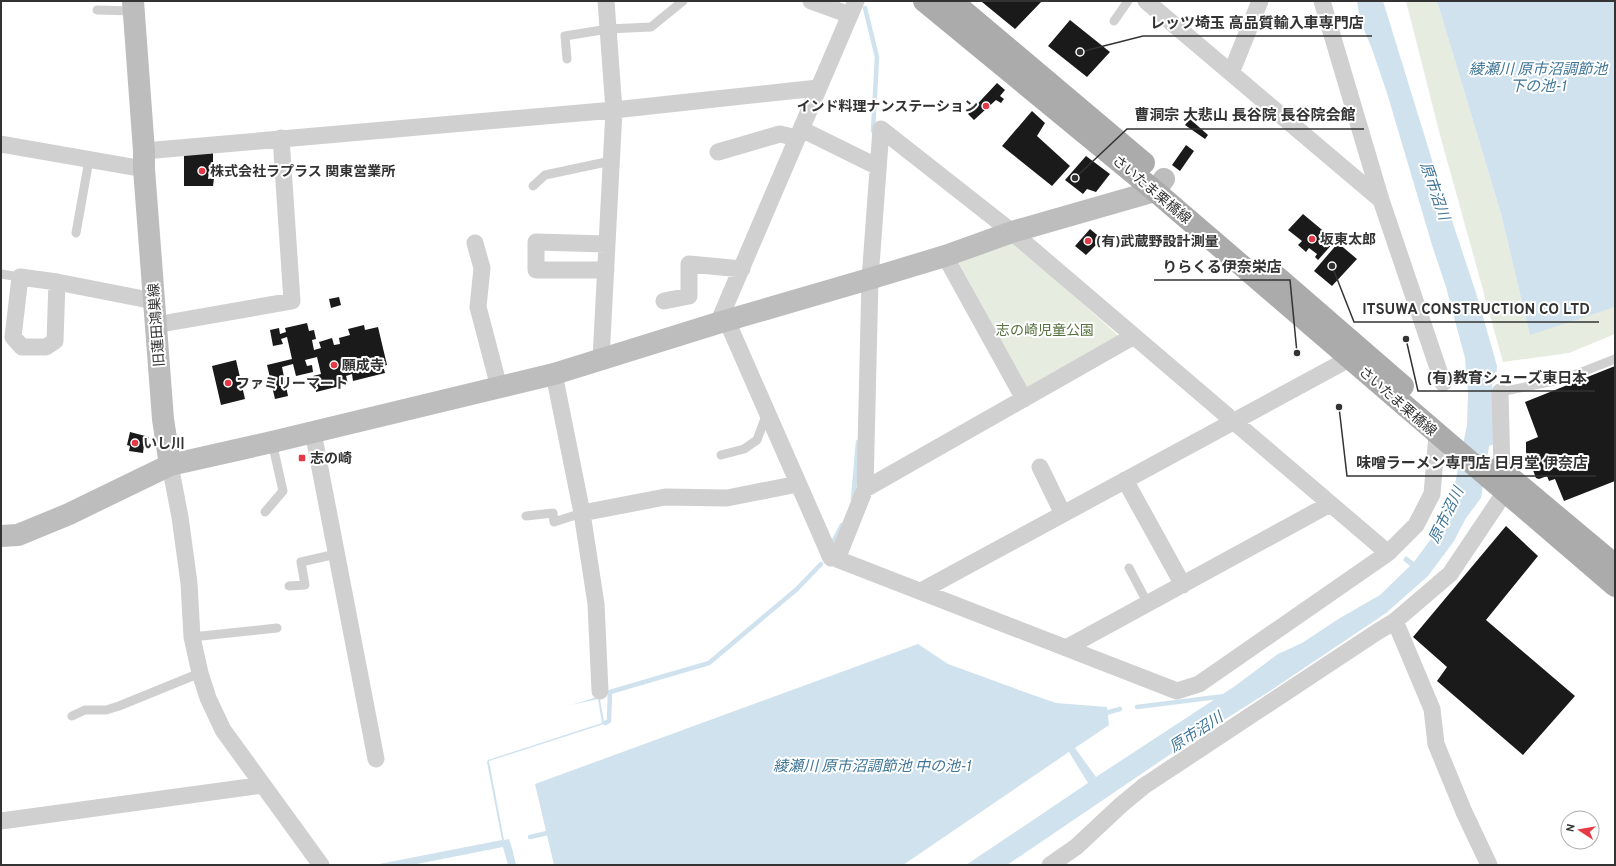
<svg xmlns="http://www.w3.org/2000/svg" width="1616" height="866" viewBox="0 0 1616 866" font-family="Overpass,'Noto Sans JP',sans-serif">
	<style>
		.green { fill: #e6ecdf }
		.water { fill: #cfe2ee }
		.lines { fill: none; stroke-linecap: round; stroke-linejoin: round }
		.stream { stroke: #cfe2ee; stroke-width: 4.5 }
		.building { fill: #1a1a1a }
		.lane { stroke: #d0d0d0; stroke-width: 9 }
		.street { stroke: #d0d0d0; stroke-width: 17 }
		.secondary { stroke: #bdbdbd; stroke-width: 22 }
		.primary { stroke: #ababab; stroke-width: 22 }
		.poi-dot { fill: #e63946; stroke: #fff; stroke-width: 1.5 }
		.labels { text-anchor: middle; stroke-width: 4; stroke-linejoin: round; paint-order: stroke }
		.poi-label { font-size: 14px; font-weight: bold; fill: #333; stroke: #fff; text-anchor: start }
		.street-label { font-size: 14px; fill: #333; stroke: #fff }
		.park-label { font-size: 14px; fill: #56703f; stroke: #fff }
		.water-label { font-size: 15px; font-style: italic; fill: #3f7597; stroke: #fff }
		.leader { fill: none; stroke: #333; stroke-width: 1.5 }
		.callout-dot { fill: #333; stroke: #fff; stroke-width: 1.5 }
		.callout-label { font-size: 15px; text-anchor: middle; font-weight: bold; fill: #333; stroke: #fff; stroke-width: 4; stroke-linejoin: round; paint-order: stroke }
	</style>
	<rect width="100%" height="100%" fill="#fff"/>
	<!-- green -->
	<path class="green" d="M 1406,1 L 1437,1 L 1501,214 L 1530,334 L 1615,307 L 1615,334 L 1569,353 L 1503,362 L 1440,135 Z
		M 1011,240 L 1121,338 L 1028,391 L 958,261 Z"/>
	<!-- water -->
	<path class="water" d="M 1357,1 L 1383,1 L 1432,160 L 1478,299 L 1497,366 L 1496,381 L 1492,385 L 1494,444 L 1489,446 L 1481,498 L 1466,518 L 1454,541 L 1428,576 L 1386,613 L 1270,691 L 1184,745 L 1007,865 L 966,865 L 1088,783 L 1069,752 L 903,865 L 554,865 L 535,784 L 918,644 L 948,664 L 1030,694 L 1056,703 L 1107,707 L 1109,725 L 1075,748 L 1096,777 L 1235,686 L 1278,654 L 1302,643 L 1340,618 L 1380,595 L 1410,566 L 1403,560 L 1406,556 L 1414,562 L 1436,532 L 1452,498 L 1467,425 L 1468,394 L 1465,358 L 1446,287 L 1432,245 L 1387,93 L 1372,49 L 1360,20 Z
		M 1437,1 L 1615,1 L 1615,307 L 1530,335 L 1501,214 Z
		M 597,697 L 600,699 L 604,722 L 609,720 L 610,722 L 489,761 L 504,840 L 509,839 L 512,848 L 516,865 L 508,865 L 503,847 L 412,865 L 374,865 L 502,840 L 487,762 L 488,760 L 602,723 L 598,699 L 571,705 Z"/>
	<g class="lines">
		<!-- stream -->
		<path class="stream" d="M 865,8 L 877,57 L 873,131
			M 853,500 L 858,442
			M 832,544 L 842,525
			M 1137,707 L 1225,696
			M 1102,714 L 1120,709
			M 605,723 L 609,721 L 610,692 L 709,663 L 797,589 L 821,564
			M 530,837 L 552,832"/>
	</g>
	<!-- building -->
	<path class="building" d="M 984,1 L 1042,1 L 1015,29 L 982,2 Z
		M 1070,20 L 1110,52 L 1087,77 L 1048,46 Z
		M 997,83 L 1005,90 L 1000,96 L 1004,99 L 1001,103 L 996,100 L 974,120 L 968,114 Z
		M 1032,111 L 1045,123 L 1037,136 L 1070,166 L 1052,186 L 1002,146 Z
		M 1190,119 L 1208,135 L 1205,139 L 1185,125 Z
		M 1186,145 L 1194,151 L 1180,171 L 1172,165 Z
		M 213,153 L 213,169 L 209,171 L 208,179 L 214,178 L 213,186 L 184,186 L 184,155 Z
		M 1086,156 L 1110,174 L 1096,192 L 1087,189 L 1083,194 L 1065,180 Z
		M 1303,214 L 1327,234 L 1324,238 L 1328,241 L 1331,238 L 1335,241 L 1318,260 L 1315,257 L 1317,254 L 1309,248 L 1306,252 L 1298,245 L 1302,241 L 1288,230 Z
		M 1090,229 L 1102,239 L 1086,255 L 1075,246 Z
		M 1338,243 L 1357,259 L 1332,286 L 1314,271 Z
		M 339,297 L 341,305 L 331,308 L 329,299 Z
		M 307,323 L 309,331 L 314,330 L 316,339 L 312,340 L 314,350 L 321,348 L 319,342 L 332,338 L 334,345 L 340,344 L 339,338 L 350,335 L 348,329 L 364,325 L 365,330 L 378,327 L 387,365 L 383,366 L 385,373 L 353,381 L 352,374 L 346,376 L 348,384 L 316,392 L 313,376 L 321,374 L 317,357 L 305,360 L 307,366 L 312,365 L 313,372 L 296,376 L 293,364 L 282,367 L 288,396 L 275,399 L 267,365 L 292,359 L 287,337 L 281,339 L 283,344 L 273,346 L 270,330 L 279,328 L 280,334 L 286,332 L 285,328 Z
		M 236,360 L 245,399 L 221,405 L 212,366 Z
		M 1615,366 L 1615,481 L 1564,501 L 1555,479 L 1549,481 L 1547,476 L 1539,479 L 1536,478 L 1526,452 L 1526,442 L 1538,437 L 1525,402 Z
		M 130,432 L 149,437 L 146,445 L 144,445 L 143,453 L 129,451 L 130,446 L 127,445 Z
		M 1506,526 L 1538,556 L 1486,620 L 1575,696 L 1523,755 L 1437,681 L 1447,667 L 1413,637 Z"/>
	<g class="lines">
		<!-- lane -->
		<path class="lane" d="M 97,10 L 134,11
			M 1114,21 L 1128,1
			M 567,59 L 565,36 L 608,29 L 651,27 L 683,1
			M 533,186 L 545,175 L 611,161
			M 76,233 L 89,160
			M 1,274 L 20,277
			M 1500,392 L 1564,379 L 1615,359
			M 721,455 L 744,449 L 757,440 L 767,413
			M 265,512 L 283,491 L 272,442
			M 526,516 L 553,513 L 554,522 L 582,513
			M 1129,568 L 1148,604
			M 289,586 L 305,585 L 301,562 L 336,554
			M 192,637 L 277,628
			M 72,716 L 85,710 L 106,710 L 119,706 L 200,673"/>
		<!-- street -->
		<path class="street" d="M 811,1 L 850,15
			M 1146,1 L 1381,200
			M 1322,1 L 1381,200 L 1443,383
			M 1231,73 L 1260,1
			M 801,129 L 878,167
			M 1,144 L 144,169
			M 144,151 L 614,110 L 818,88
			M 718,152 L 780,134 L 797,138
			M 475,243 L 482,268 L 478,307 L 499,387
			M 945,256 L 1024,399
			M 606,270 L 536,270 L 536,242 L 607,244
			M 57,282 L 55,341 L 46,347 L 22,347 L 13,337 L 20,277 L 57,282 L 154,301
			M 664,301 L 689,296 L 689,264 L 742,269
			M 727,321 L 831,558
			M 718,323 L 856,1
			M 155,325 L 292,301 L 281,138
			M 601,359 L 614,110 L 606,1
			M 554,374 L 582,513 L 596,604 L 600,691
			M 1500,392 L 1502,470
			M 313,432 L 376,759
			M 170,465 L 180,517 L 189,583 L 192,637 L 200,673 L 208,698 L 223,730 L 321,865
			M 1040,467 L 1063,514
			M 1125,480 L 1183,585
			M 865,489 L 1134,336
			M 582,513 L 665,497 L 727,498 L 798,484
			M 1388,553 L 1012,232 L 881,129 L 870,279 L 865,489 L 837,559 L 1177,691 L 1199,684 L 1388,553 L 1416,525 L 1432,494 L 1437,435
			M 921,591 L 1360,353
			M 1066,648 L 1330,504
			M 1,821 L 263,785
			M 1050,865 L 1076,847 L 1121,805 L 1144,786 L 1377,632 L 1395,621
			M 1489,865 L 1464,812 L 1436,744 L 1432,709 L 1395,621 L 1450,574 L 1505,492"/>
		<!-- secondary -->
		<path class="secondary" d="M 170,465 L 272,442 L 554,374 L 718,323 L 869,279 L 945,256 L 1012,232 L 1155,191 L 1164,179
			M 1,536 L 18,535 L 69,514 L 170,465 L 163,419 L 144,169 L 144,151 L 133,1"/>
		<!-- primary -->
		<path class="primary" d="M 924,1 L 1155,191 L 1615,586
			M 952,1 L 1144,163
			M 1275,275 L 1403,386
			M 1499,468 L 1615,565"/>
	</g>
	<!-- markers -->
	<g class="poi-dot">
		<circle cx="986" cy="106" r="4"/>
		<circle cx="202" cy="171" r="4"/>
		<circle cx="1312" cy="239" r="4"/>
		<circle cx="1088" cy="241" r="4"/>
		<circle cx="334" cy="365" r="4"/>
		<circle cx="228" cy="383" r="4"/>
		<circle cx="135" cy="443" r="4"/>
		<rect x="298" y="454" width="8" height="8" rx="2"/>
	</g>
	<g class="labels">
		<!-- poi labels -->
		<g class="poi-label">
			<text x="978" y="111" text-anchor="end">インド料理ナンステーション</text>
			<text x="210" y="176">株式会社ラプラス 関東営業所</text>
			<text x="1320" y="244">坂東太郎</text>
			<text x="1096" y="246">(有)武蔵野設計測量</text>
			<text x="342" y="370">願成寺</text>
			<text x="236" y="388">ファミリーマート</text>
			<text x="143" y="448">いし川</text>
			<text x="310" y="463">志の崎</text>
		</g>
		<!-- street labels -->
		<g class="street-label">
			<text transform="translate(1152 189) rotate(40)" y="5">さいたま栗橋線</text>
			<text transform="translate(156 325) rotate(-94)" y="5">旧蓮田鴻巣線</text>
			<text transform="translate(1398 401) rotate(41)" y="5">さいたま栗橋線</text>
		</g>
		<!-- park labels -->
		<g class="park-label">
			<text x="1045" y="335">志の崎児童公園</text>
		</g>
		<!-- water labels -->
		<g class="water-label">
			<text x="1538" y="74">綾瀬川 原市沼調節池<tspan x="1538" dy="17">下の池-1</tspan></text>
			<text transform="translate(1435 191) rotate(71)" y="5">原市沼川</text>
			<text transform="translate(1446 515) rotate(-64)" y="5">原市沼川</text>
			<text transform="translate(1196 732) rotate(-33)" y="5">原市沼川</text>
			<text x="872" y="771">綾瀬川 原市沼調節池 中の池-1</text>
		</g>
	</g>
	<!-- callouts -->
	<path class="leader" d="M1080 52L1143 36H1372M1075 178L1127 129H1364M1297 353L1290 280H1154M1332 266L1354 322H1599M1406 339L1418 391H1595M1339 407L1347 476H1596"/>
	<g class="callout-dot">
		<circle cx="1080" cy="52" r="4"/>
		<circle cx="1075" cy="178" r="4"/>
		<circle cx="1297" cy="353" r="4"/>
		<circle cx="1332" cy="266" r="4"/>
		<circle cx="1406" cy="339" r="4"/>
		<circle cx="1339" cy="407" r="4"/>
	</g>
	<g class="callout-label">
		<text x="1257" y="28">レッツ埼玉 高品質輸入車専門店</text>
		<text x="1245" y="120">曹洞宗 大悲山 長谷院 長谷院会館</text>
		<text x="1222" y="272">りらくる伊奈栄店</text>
		<text x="1476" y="314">ITSUWA CONSTRUCTION CO LTD</text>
		<text x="1507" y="383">(有)教育シューズ東日本</text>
		<text x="1472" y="468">味噌ラーメン専門店 日月堂 伊奈店</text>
	</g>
	<!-- border -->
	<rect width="1616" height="866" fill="none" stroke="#333333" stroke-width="4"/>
	<!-- north arrow -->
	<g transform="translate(1580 830) rotate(282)"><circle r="19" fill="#ffffff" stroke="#adadad"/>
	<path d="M0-3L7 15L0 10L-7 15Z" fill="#e63946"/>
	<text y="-6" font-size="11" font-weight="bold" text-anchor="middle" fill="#333333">N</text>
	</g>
</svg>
